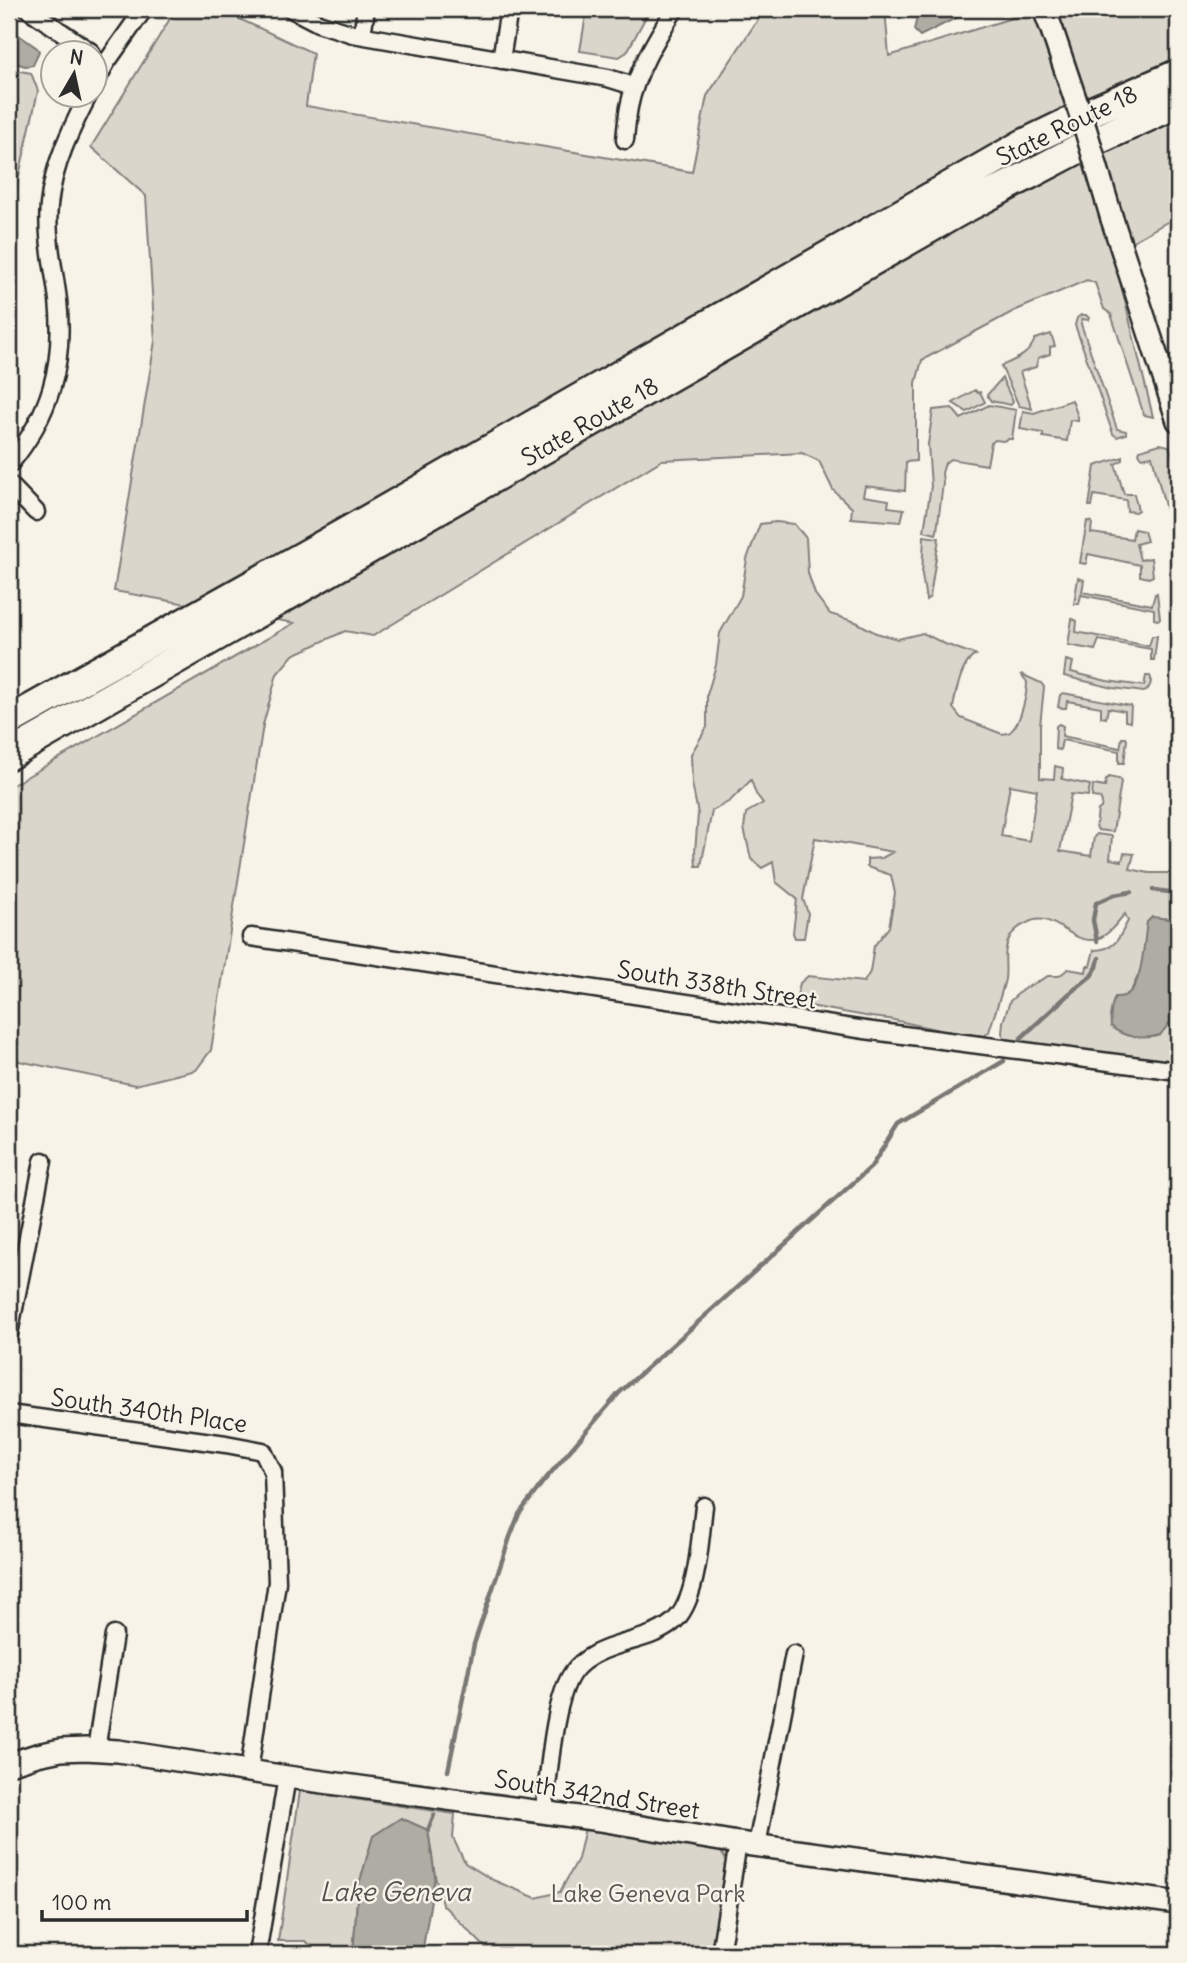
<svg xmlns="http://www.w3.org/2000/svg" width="1187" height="1963" viewBox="0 0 1187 1963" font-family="Delius,sans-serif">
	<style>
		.green { fill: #dad6cc; stroke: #82807c; stroke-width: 2; fill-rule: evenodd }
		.water { fill: #afaca4; stroke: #7a7874; stroke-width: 2 }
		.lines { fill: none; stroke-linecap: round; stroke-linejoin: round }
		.stream { stroke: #7a7874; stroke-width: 4.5 }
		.street-casing { stroke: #2b2b2b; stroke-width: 21 }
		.secondary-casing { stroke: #2b2b2b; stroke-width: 26 }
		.highway-casing { stroke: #2b2b2b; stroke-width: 33 }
		.street { stroke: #f7f3e8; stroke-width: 16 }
		.secondary { stroke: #f7f3e8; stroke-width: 21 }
		.highway { stroke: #f7f3e8; stroke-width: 28 }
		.secondary-bridge-casing { stroke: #2b2b2b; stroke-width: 26; stroke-linecap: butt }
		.secondary-bridge { stroke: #f7f3e8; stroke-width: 21 }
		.labels { text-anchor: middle; stroke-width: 5; stroke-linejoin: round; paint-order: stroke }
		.street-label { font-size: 24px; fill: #2b2b2b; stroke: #f7f3e8 }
		.park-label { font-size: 24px; fill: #575653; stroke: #f7f3e8 }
		.water-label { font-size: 26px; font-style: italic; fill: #53524f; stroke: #f7f3e8 }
	</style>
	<rect width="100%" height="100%" fill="#f7f3e8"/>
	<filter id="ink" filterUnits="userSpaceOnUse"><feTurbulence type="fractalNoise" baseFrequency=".0143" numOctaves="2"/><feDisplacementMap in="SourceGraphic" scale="14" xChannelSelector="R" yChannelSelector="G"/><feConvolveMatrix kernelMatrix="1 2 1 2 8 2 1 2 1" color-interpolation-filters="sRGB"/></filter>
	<g filter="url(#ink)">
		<!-- green -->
		<path class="green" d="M 176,9 L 218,9 L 313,53 L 306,106 L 692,172 L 707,96 L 765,9 L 885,9 L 889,56 L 1041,9 L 1178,9 L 1178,216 L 1113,252 L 1153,417 L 1144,415 L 1111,314 L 1104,309 L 1095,283 L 1087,280 L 1014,311 L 922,360 L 916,383 L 916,461 L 906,462 L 905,491 L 865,486 L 863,496 L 889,500 L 888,507 L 904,509 L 901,522 L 851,518 L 852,508 L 833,490 L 819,461 L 802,453 L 662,460 L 373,636 L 345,631 L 293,655 L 277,674 L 263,725 L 211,1050 L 196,1070 L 135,1085 L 9,1059 L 9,787 L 294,623 L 114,591 L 155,341 L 146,196 L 91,147 Z
			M 587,9 L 650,9 L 627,52 L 619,57 L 580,51 Z
			M 9,69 L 31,73 L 38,91 L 9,221 Z
			M 1081,315 L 1086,315 L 1089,318 L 1088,320 L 1082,319 L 1081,324 L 1117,429 L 1126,431 L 1126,434 L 1117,437 L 1113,434 L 1075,325 L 1077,318 Z
			M 1051,334 L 1055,346 L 1050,347 L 1050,354 L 1038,358 L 1036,367 L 1020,372 L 1032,409 L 1019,406 L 1001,366 C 1017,359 1029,355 1035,339 Z
			M 1002,378 L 1013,402 L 1011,405 L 991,401 L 987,395 Z
			M 975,390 L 978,393 L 980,392 L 985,402 L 967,412 L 953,403 Z
			M 1072,400 L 1078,417 L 1078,421 L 1070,420 L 1067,441 L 1043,437 L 1043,433 L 1020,429 L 1023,411 L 1034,413 Z
			M 989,405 L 1016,410 L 1012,439 L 1008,439 L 1003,441 L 995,440 L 991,443 L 987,465 L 950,459 L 945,463 L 942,473 L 943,483 L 937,531 L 936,534 L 924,531 L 931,486 L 928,444 L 933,410 L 952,408 L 961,419 Z
			M 1160,444 L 1169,446 L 1178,468 L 1178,556 L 1152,456 L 1142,458 L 1139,453 L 1140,450 Z
			M 1123,457 L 1123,460 L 1115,464 L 1124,494 L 1134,494 L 1138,510 L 1135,512 L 1127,511 L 1126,500 L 1094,495 L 1092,506 L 1089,506 L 1095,466 Z
			M 1087,521 L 1092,522 L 1091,533 L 1132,539 L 1134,529 L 1144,531 L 1147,541 L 1136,544 L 1140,560 L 1151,558 L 1153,576 L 1149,578 L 1140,576 L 1140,565 L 1088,554 L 1086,564 L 1080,563 Z
			M 776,522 L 794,524 L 806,538 L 808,573 L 815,594 L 830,614 L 856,622 L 876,633 L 898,639 L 923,633 L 945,644 L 976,655 C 962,661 955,694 953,708 L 961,718 L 1002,734 C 1007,733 1009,734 1013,729 C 1021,720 1027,695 1027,682 L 1021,674 L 1041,683 L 1044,687 L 1040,726 L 1040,778 L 1054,779 L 1055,766 L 1063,768 L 1062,779 L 1090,785 L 1088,796 L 1071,794 L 1060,851 L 1091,856 L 1094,837 L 1097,834 L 1112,836 L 1110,859 L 1122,861 L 1124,853 L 1134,854 L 1130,869 L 1149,873 L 1178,873 L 1178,920 L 1165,918 L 1132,989 C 1128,996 1122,997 1115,997 L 1110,1017 L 1154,1037 L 1160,1035 L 1178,1012 L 1178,1064 L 1005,1039 L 1002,1033 L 1003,1022 L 1010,1001 L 1022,990 L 1048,976 L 1059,976 L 1068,969 L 1086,972 L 1087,966 L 1090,966 L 1094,950 C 1117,949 1118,939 1128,921 L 1125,914 C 1115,924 1108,938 1092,940 C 1070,942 1051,909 1027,923 C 1020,926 1014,930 1010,937 C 1002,950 1007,966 1005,979 C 1001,997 994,1015 989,1032 L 984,1036 L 944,1031 L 889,1019 L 871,1017 L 804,1005 L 797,996 L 800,983 L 808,976 L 864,982 L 870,972 L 874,946 L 889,927 L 895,893 L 891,875 L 867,867 L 867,859 L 882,858 L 893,852 L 815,838 L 803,899 L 808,913 L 804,938 L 795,938 L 793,933 L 797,899 L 776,882 L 773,862 L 762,868 L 751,859 L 744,828 L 746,813 L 763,803 L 756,794 L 751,780 L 730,801 L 712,811 L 701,866 L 696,866 L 695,852 L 698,814 L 692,783 L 691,754 L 707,727 L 707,695 L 716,665 L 720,633 L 741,596 L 747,559 L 760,524 ZM 1010,785 L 1037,790 L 1029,841 L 1001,836 Z
			M 924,536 L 939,538 L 930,597 L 926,600 L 922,575 Z
			M 1078,578 L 1084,580 L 1082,592 L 1152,605 L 1155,594 L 1157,593 L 1160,619 L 1157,620 L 1154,619 L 1154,609 L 1081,595 L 1079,604 L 1074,604 Z
			M 1072,619 L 1077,621 L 1076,632 L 1149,646 L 1152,636 L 1157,636 L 1154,660 L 1151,660 L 1151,649 L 1099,640 L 1095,650 L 1068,645 Z
			M 1066,660 L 1073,662 L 1071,672 L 1107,681 L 1144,686 L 1146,676 L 1150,676 C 1153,681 1149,690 1144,692 L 1113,688 L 1064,676 Z
			M 1063,693 L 1131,706 L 1130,722 L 1125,721 L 1125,711 L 1108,708 L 1106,718 L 1101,717 L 1101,707 L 1067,701 L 1066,708 L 1061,708 L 1058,707 L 1060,695 Z
			M 1059,724 L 1063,726 L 1062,736 L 1120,748 L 1122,738 L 1126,738 L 1127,740 L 1124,763 L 1119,763 L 1119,751 L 1062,740 L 1060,750 L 1055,749 L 1056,726 Z
			M 1109,777 L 1119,779 L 1121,782 L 1113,832 L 1098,830 L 1096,826 L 1098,810 L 1101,808 L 1102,802 L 1100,798 L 1092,797 L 1093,785 L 1105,787 L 1106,780 Z
			M 300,1791 L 455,1814 L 453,1838 L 465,1863 L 493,1880 L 536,1898 L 560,1892 L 578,1859 L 585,1828 L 710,1844 L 721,1852 L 729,1865 L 715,1954 L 492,1954 L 442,1904 L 435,1876 L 428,1830 L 358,1888 L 353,1954 L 323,1954 L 305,1941 L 278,1941 Z"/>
		<!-- water -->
		<path class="water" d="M 919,9 L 974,9 L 920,36 L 914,30 Z
			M 9,28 L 37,48 L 39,51 L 33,65 L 25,66 L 9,61 Z
			M 1152,917 L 1178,920 L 1178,1012 L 1160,1035 C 1144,1040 1123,1038 1111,1026 C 1110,1016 1111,1005 1115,997 C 1120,997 1126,997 1130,992 C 1143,979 1144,940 1147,922 Z
			M 401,1818 L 428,1830 L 435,1876 L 422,1954 L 353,1954 L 358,1888 L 373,1836 Z"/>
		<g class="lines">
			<!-- stream -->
			<path class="stream" d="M 1153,890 L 1178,893
				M 1097,941 L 1093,920 L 1096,903 L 1114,895 L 1131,892
				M 1021,1038 L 1070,993 L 1091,976 L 1097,967 L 1099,958
				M 448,1771 L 474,1644 L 510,1537 L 519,1514 L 543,1482 L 619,1393 L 871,1167 L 898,1124 L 1004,1061
				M 428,1830 L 434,1815"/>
			<!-- street casing -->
			<g class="street-casing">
				<path id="street" d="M 28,9 L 91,52
					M 291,9 L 318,23 L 353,34 L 608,78 L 624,83 L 634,89
					M 362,35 L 366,9
					M 501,60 L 509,9
					M 94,85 L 106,63 L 144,9
					M 625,140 C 626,129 627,118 629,107 C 636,72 656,39 675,9
					M 9,465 C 50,415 65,365 58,300 C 54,268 46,238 49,205 C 53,165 71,129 89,94
					M 9,484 L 36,512
					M 251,937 L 865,1030 L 1178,1071
					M 9,1334 L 43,1161
					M 9,1414 L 226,1444 L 263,1451 L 273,1472 L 277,1582 L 249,1771
					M 96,1750 L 114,1635
					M 544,1812 C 549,1777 553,1700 573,1672 C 584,1657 602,1650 618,1645 C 636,1639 658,1635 673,1622 C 698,1602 700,1537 704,1506
					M 757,1845 L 794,1654
					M 257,1954 L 287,1777
					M 720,1954 L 738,1843"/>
			</g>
			<!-- secondary casing -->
			<g class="secondary-casing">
				<path id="secondary" d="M 1044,9 L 1052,30
					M 1112,219 L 1178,421
					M 9,1764 L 37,1755 L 61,1750 L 85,1749 L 118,1751 L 287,1777 L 600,1820 L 738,1843 L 1178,1903"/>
			</g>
			<!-- highway casing -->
			<g class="highway-casing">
				<path id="highway" d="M 9,721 L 346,532 L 1023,144 L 1081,116 L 1178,74
					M 9,755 L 958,212 L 1078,149 L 1178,103"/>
			</g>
			<!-- street -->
			<use href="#street" class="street"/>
			<!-- secondary -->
			<use href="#secondary" class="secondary"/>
			<!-- highway -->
			<use href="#highway" class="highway"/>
			<!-- secondary-bridge casing -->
			<g class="secondary-bridge-casing">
				<path id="secondary-bridge" d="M 1052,30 L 1086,131 L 1112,219"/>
			</g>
			<!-- secondary-bridge -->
			<use href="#secondary-bridge" class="secondary-bridge"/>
		</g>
	</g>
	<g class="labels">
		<!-- street labels -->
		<g class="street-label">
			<text transform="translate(1067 126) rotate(-26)" y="8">State Route 18</text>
			<text transform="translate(590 422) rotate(-30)" y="8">State Route 18</text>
			<text transform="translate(717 985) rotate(9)" y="8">South 338th Street</text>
			<text transform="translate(149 1411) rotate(8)" y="8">South 340th Place</text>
			<text transform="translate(597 1795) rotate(9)" y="8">South 342nd Street</text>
		</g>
		<!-- park labels -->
		<g class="park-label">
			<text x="648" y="1902">Lake Geneva Park</text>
		</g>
		<!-- water labels -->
		<g class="water-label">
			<text x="395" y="1901">Lake Geneva</text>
		</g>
	</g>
	<!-- margin -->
	<rect width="1187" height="1963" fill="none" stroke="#f7f3e8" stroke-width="35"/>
	<rect x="18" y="18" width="1152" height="1928" fill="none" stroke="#2b2b2b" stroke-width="2.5" filter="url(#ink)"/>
	<!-- north arrow -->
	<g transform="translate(74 74) rotate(9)"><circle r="33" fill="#f7f3e8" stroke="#a5a39c" stroke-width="2"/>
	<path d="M0-5L12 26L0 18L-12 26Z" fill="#2b2b2b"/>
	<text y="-10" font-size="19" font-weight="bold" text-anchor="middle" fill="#2b2b2b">N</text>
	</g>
	<!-- scale -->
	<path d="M42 1910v10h205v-10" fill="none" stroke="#2b2b2b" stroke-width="3.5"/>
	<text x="52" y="1910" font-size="21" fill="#2b2b2b" stroke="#f7f3e8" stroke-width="5" paint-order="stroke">100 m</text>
</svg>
